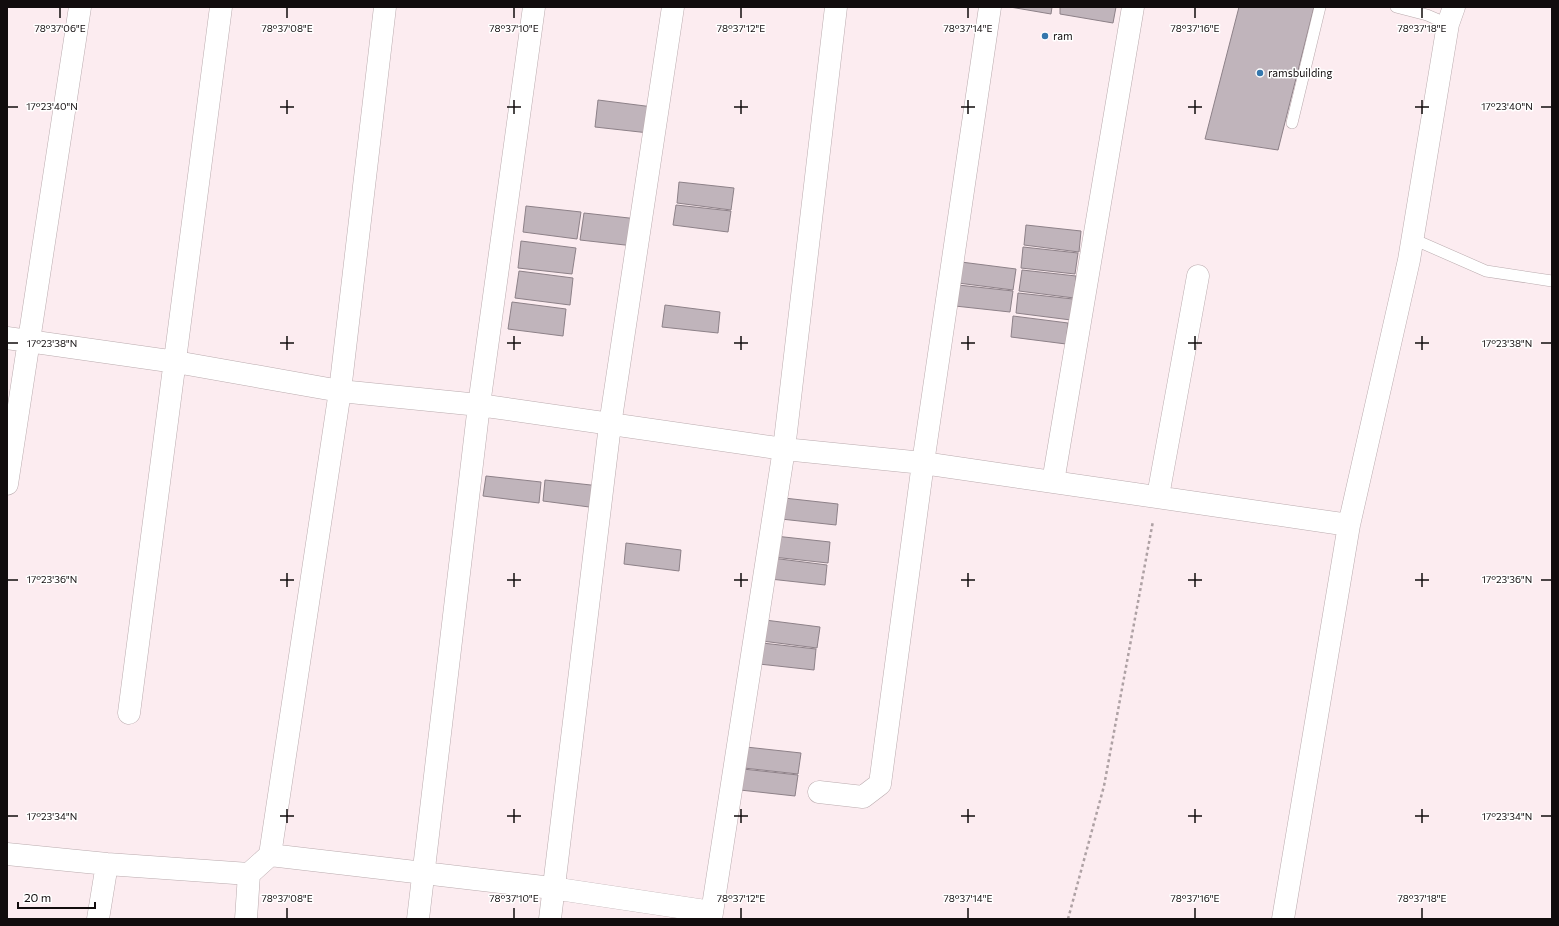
<svg xmlns="http://www.w3.org/2000/svg" width="1559" height="926" viewBox="0 0 1559 926" font-family="Commissioner,sans-serif">
	<style>
		.building { fill: #c0b4bb; stroke: #8d8188 }
		.lines { fill: none; stroke-linecap: round; stroke-linejoin: round }
		.lane-casing { stroke: #baabae; stroke-width: 12 }
		.street-casing { stroke: #baabae; stroke-width: 23 }
		.path { stroke: #aea1a4; stroke-width: 2.5; stroke-dasharray: 3 3; stroke-linecap: butt }
		.lane { stroke: #fff; stroke-width: 11 }
		.street { stroke: #fff; stroke-width: 22 }
		.ticks { fill: none; stroke: #110c0d; stroke-width: 1.5 }
		.poi-dot { fill: #3477ad; stroke: #fff; stroke-width: 1.5 }
		.labels { text-anchor: middle; stroke-width: 3; stroke-linejoin: round; paint-order: stroke }
		.poi-label { font-size: 11px; fill: #110c0d; stroke: #fff; text-anchor: start }
		.ticks-label { font-size: 10px; text-anchor: middle; fill: #110c0d; stroke: #fff; stroke-width: 3; stroke-linejoin: round; paint-order: stroke }
	</style>
	<rect width="100%" height="100%" fill="#fcecf0"/>
	<!-- building -->
	<path class="building" d="M 1010,7 L 1052,7 L 1051,14 Z
		M 1060,7 L 1116,7 L 1113,23 L 1060,14 Z
		M 1239,7 L 1314,7 L 1278,150 L 1205,139 Z
		M 598,100 L 653,107 L 649,133 L 595,127 Z
		M 679,182 L 734,188 L 731,210 L 677,203 Z
		M 676,205 L 731,211 L 728,232 L 673,225 Z
		M 526,206 L 581,212 L 577,239 L 523,232 Z
		M 584,213 L 638,219 L 634,246 L 580,240 Z
		M 1026,225 L 1081,231 L 1079,252 L 1024,245 Z
		M 521,241 L 576,248 L 572,274 L 518,268 Z
		M 1023,247 L 1078,253 L 1075,274 L 1021,268 Z
		M 961,262 L 1016,269 L 1013,290 L 958,283 Z
		M 1022,270 L 1076,276 L 1074,298 L 1019,291 Z
		M 519,271 L 573,278 L 570,305 L 515,298 Z
		M 958,285 L 1013,291 L 1010,312 L 955,306 Z
		M 1018,293 L 1073,299 L 1071,320 L 1016,313 Z
		M 512,302 L 566,309 L 563,336 L 508,329 Z
		M 665,305 L 720,312 L 718,333 L 662,327 Z
		M 1013,316 L 1068,323 L 1066,344 L 1011,337 Z
		M 486,476 L 541,482 L 539,503 L 483,496 Z
		M 545,480 L 600,486 L 597,508 L 543,501 Z
		M 784,498 L 838,504 L 836,525 L 781,519 Z
		M 775,536 L 830,542 L 828,563 L 773,557 Z
		M 626,543 L 681,550 L 679,571 L 624,564 Z
		M 772,558 L 827,565 L 825,585 L 770,579 Z
		M 765,620 L 820,627 L 817,648 L 762,641 Z
		M 762,643 L 816,649 L 814,670 L 759,664 Z
		M 746,747 L 801,753 L 798,774 L 744,768 Z
		M 743,769 L 798,775 L 795,796 L 740,790 Z"/>
	<g class="lines">
		<!-- lane casing -->
		<g class="lane-casing">
			<path id="lane" d="M 1396,7 L 1427,15 L 1448,24
				M 1292,123 L 1320,7
				M 1413,239 L 1486,271 L 1552,281"/>
		</g>
		<!-- street casing -->
		<g class="street-casing">
			<path id="street" d="M 7,338 L 176,362 L 340,391 L 479,405 L 784,449 L 923,463 L 1349,525
				M 1053,482 L 1133,7
				M 7,484 L 80,7
				M 1158,496 L 1198,276
				M 129,713 L 221,7
				M 819,792 L 863,797 L 880,784 L 923,463 L 990,7
				M 7,854 L 107,864 L 249,874
				M 270,855 L 552,888 L 712,912
				M 98,919 L 107,864
				M 246,919 L 249,874 L 270,855 L 340,391 L 385,7
				M 418,919 L 479,405 L 534,7
				M 550,919 L 610,425 L 673,7
				M 711,919 L 784,449 L 836,7
				M 1283,919 L 1349,525 L 1409,260 L 1448,24 L 1454,7"/>
		</g>
		<!-- path -->
		<path class="path" d="M 1068,919 L 1104,786 L 1153,521"/>
		<!-- lane -->
		<use href="#lane" class="lane"/>
		<!-- street -->
		<use href="#street" class="street"/>
	</g>
	<!-- ticks -->
	<path class="ticks" d="M 60,8 L 60,18M 287,8 L 287,18M 514,8 L 514,18M 741,8 L 741,18M 968,8 L 968,18M 1195,8 L 1195,18M 1422,8 L 1422,18M 287,100 L 287,114M 514,100 L 514,114M 741,100 L 741,114M 968,100 L 968,114M 1195,100 L 1195,114M 1422,100 L 1422,114M 8,107 L 18,107M 280,107 L 294,107M 507,107 L 521,107M 734,107 L 748,107M 961,107 L 975,107M 1188,107 L 1202,107M 1415,107 L 1429,107M 1541,107 L 1551,107M 287,336 L 287,350M 514,336 L 514,350M 741,336 L 741,350M 968,336 L 968,350M 1195,336 L 1195,350M 1422,336 L 1422,350M 8,343 L 18,343M 280,343 L 294,343M 507,343 L 521,343M 734,343 L 748,343M 961,343 L 975,343M 1188,343 L 1202,343M 1415,343 L 1429,343M 1541,343 L 1551,343M 287,573 L 287,587M 514,573 L 514,587M 741,573 L 741,587M 968,573 L 968,587M 1195,573 L 1195,587M 1422,573 L 1422,587M 8,580 L 18,580M 280,580 L 294,580M 507,580 L 521,580M 734,580 L 748,580M 961,580 L 975,580M 1188,580 L 1202,580M 1415,580 L 1429,580M 1541,580 L 1551,580M 287,809 L 287,823M 514,809 L 514,823M 741,809 L 741,823M 968,809 L 968,823M 1195,809 L 1195,823M 1422,809 L 1422,823M 8,816 L 18,816M 280,816 L 294,816M 507,816 L 521,816M 734,816 L 748,816M 961,816 L 975,816M 1188,816 L 1202,816M 1415,816 L 1429,816M 1541,816 L 1551,816M 287,908 L 287,918M 514,908 L 514,918M 741,908 L 741,918M 968,908 L 968,918M 1195,908 L 1195,918M 1422,908 L 1422,918"/>
	<!-- markers -->
	<g class="poi-dot">
		<circle cx="1045" cy="36" r="4"/>
		<circle cx="1260" cy="73" r="4"/>
	</g>
	<g class="labels">
		<!-- poi labels -->
		<g class="poi-label">
			<text x="1053" y="40">ram</text>
			<text x="1268" y="77">ramsbuilding</text>
		</g>
	</g>
	<g class="ticks-label">
		<text x="60" y="32">78°37'06"E</text>
		<text x="287" y="32">78°37'08"E</text>
		<text x="514" y="32">78°37'10"E</text>
		<text x="741" y="32">78°37'12"E</text>
		<text x="968" y="32">78°37'14"E</text>
		<text x="1195" y="32">78°37'16"E</text>
		<text x="1422" y="32">78°37'18"E</text>
		<text x="52" y="110">17°23'40"N</text>
		<text x="1507" y="110">17°23'40"N</text>
		<text x="52" y="347">17°23'38"N</text>
		<text x="1507" y="347">17°23'38"N</text>
		<text x="52" y="583">17°23'36"N</text>
		<text x="1507" y="583">17°23'36"N</text>
		<text x="52" y="820">17°23'34"N</text>
		<text x="1507" y="820">17°23'34"N</text>
		<text x="287" y="902">78°37'08"E</text>
		<text x="514" y="902">78°37'10"E</text>
		<text x="741" y="902">78°37'12"E</text>
		<text x="968" y="902">78°37'14"E</text>
		<text x="1195" y="902">78°37'16"E</text>
		<text x="1422" y="902">78°37'18"E</text>
	</g>
	<!-- border -->
	<rect width="1559" height="926" fill="none" stroke="#110c0d" stroke-width="16"/>
	<!-- scale -->
	<path d="M18 902v6h77v-6" fill="none" stroke="#110c0d" stroke-width="2"/>
	<text x="24" y="902" font-size="12" fill="#110c0d" stroke="#ffffff" stroke-width="3" paint-order="stroke">20 m</text>
</svg>
